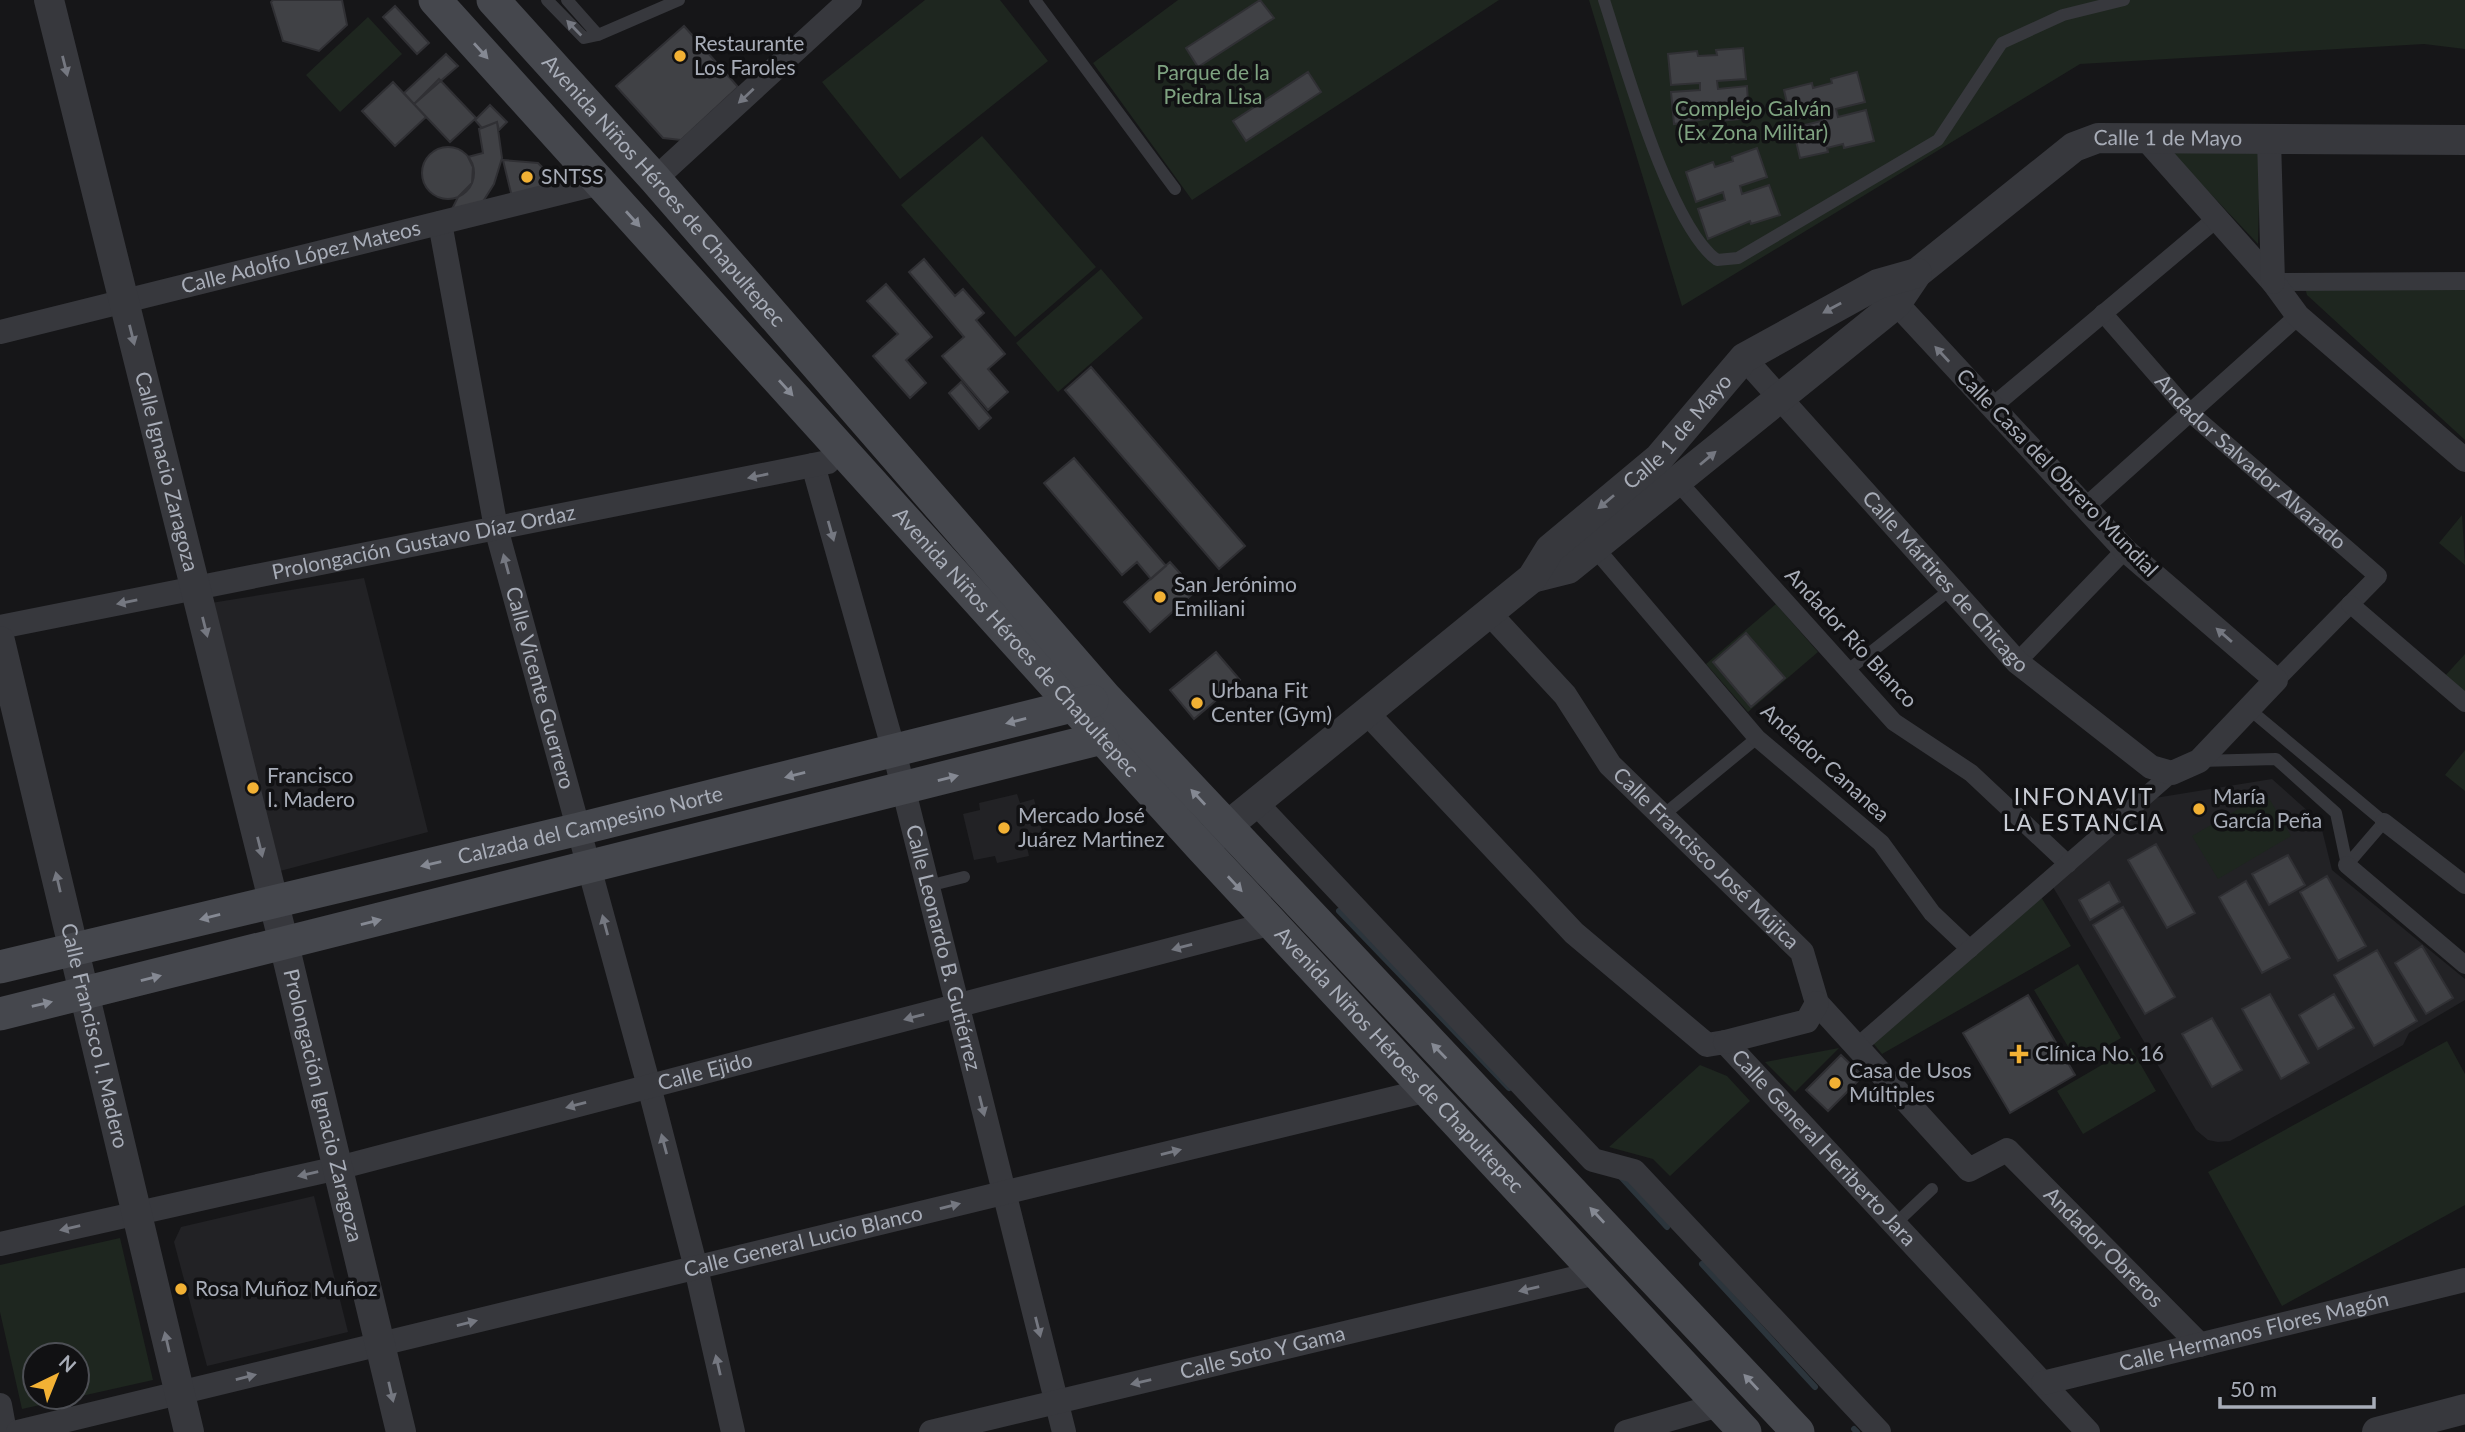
<svg xmlns="http://www.w3.org/2000/svg" width="2465" height="1432" viewBox="0 0 2465 1432" font-family="Lato,sans-serif">
	<style>
		.built { fill: #222225 }
		.green { fill: #1e261f }
		.lines { fill: none; stroke-linecap: round; stroke-linejoin: round }
		.stream { stroke: #2c353c; stroke-width: 6 }
		.building { fill: #404145; stroke: #303034; stroke-width: 2 }
		.service { stroke: #37383d; stroke-width: 12 }
		.pedestrian { stroke: #37383d; stroke-width: 18 }
		.minor { stroke: #37383d; stroke-width: 24 }
		.tertiary { stroke: #37383d; stroke-width: 30 }
		.secondary { stroke: #45474d; stroke-width: 33 }
		.oneway { fill: #757881 }
		.oneway2 { fill: #858993 }
		.poi-dot { fill: #f2b134; stroke: #111113; stroke-width: 2.5 }
		.labels { text-anchor: middle; stroke-width: 7; stroke-linejoin: round; paint-order: stroke }
		.poi-label { font-size: 21px; fill: #a8adb8; stroke: #111113; text-anchor: start }
		.park-label { font-size: 21px; fill: #7fa381; stroke: #111113 }
		.street-label { font-size: 21px; fill: #a8adb8; stroke: #111113 }
		.neighbourhood-label { font-size: 23px; letter-spacing: 2px; fill: #c9ccd4; stroke: #111113 }
	</style>
	<rect width="100%" height="100%" fill="#161618"/>
	<!-- built -->
	<path class="built" d="M 364,578 L 428,832 L 280,871 L 211,603 Z
		M 2272,779 L 2320,822 L 2332,870 L 2465,979 L 2465,1000 L 2409,1033 L 2403,1045 L 2230,1141 L 2218,1142 L 2208,1140 L 2196,1130 L 2053,887 L 2155,798 Z
		M 1017,794 L 1020,803 L 1034,799 L 1045,842 L 1027,847 L 1029,856 L 997,863 L 995,856 L 974,860 L 963,814 L 980,810 L 979,803 Z
		M 314,1196 L 348,1332 L 207,1366 L 174,1242 L 181,1227 Z"/>
	<!-- green -->
	<path class="green" d="M 925,0 L 1000,0 L 1048,61 L 900,179 L 822,82 Z
		M 1178,0 L 1499,0 L 1192,200 L 1093,63 Z
		M 1589,0 L 2465,0 L 2465,49 L 2424,44 L 2080,64 L 1682,306 Z
		M 368,17 L 402,54 L 340,112 L 306,75 Z
		M 982,136 L 1096,267 L 1015,337 L 901,205 Z
		M 2260,151 L 2258,244 L 2172,153 Z
		M 1101,269 L 1143,318 L 1058,392 L 1016,343 Z
		M 2302,276 L 2465,277 L 2465,440 L 2307,295 Z
		M 2462,515 L 2465,565 L 2439,543 Z
		M 1776,604 L 1818,652 L 1748,712 L 1706,664 Z
		M 2465,654 L 2465,695 L 2444,677 Z
		M 2465,750 L 2465,791 L 2445,775 Z
		M 2266,793 L 2291,836 L 2218,879 L 2192,836 Z
		M 2041,897 L 2071,946 L 1882,1054 L 1873,1043 Z
		M 2078,964 L 2121,1038 L 2078,1063 L 2034,990 Z
		M 2447,1041 L 2465,1074 L 2465,1205 L 2282,1306 L 2208,1172 Z
		M 1839,1048 L 1795,1092 L 1765,1062 Z
		M 2131,1048 L 2156,1091 L 2083,1134 L 2057,1091 Z
		M 1700,1065 L 1727,1076 L 1750,1101 L 1670,1176 L 1653,1159 L 1609,1147 Z
		M 120,1238 L 153,1380 L 77,1397 L 77,1355 L 35,1355 L 35,1397 L 76,1397 L 22,1409 L 0,1312 L 0,1265 Z"/>
	<g class="lines">
		<!-- stream -->
		<path class="stream" d="M 1339,911 L 1509,1088
			M 1621,1177 L 1667,1227
			M 1702,1264 L 1815,1387
			M 1854,1429 L 1857,1432"/>
	</g>
	<!-- building -->
	<path class="building" d="M 273,0 L 342,0 L 347,25 L 319,51 L 283,41 L 271,2 Z
		M 1260,0 L 1274,18 L 1198,67 L 1186,48 Z
		M 395,6 L 429,43 L 417,54 L 383,17 Z
		M 684,26 L 738,87 L 681,140 L 663,138 L 616,86 Z
		M 1743,48 L 1746,79 L 1717,81 L 1718,89 L 1747,86 L 1749,118 L 1719,121 L 1718,117 L 1674,124 L 1671,92 L 1700,90 L 1700,83 L 1671,85 L 1668,54 L 1697,51 L 1698,56 L 1717,55 L 1716,50 Z
		M 446,54 L 458,66 L 414,104 L 404,93 Z
		M 1308,72 L 1321,92 L 1246,141 L 1233,121 Z
		M 1857,72 L 1865,102 L 1836,109 L 1838,117 L 1866,110 L 1874,141 L 1844,148 L 1843,144 L 1827,148 L 1828,152 L 1800,158 L 1793,128 L 1821,121 L 1819,114 L 1791,120 L 1784,90 L 1812,83 L 1813,88 L 1832,83 L 1831,79 Z
		M 439,79 L 476,118 L 450,142 L 414,104 Z
		M 393,82 L 426,117 L 395,146 L 362,111 Z
		M 490,105 L 507,122 L 499,130 L 497,122 L 482,128 L 475,120 Z
		M 497,122 L 502,158 L 494,184 L 482,203 L 452,209 L 458,197 L 472,183 L 473,167 L 468,157 L 483,153 L 479,129 Z
		M422 173a26 26 0 1 1 52 0a26 26 0 1 1-52 0Z
		M 1757,148 L 1767,177 L 1740,186 L 1742,194 L 1769,185 L 1780,215 L 1751,224 L 1750,221 L 1708,239 L 1698,209 L 1725,200 L 1723,192 L 1696,202 L 1686,172 L 1713,162 L 1715,167 L 1733,161 L 1732,157 Z
		M 503,160 L 538,163 L 545,170 L 548,185 L 512,197 Z
		M 924,259 L 955,296 L 963,289 L 984,313 L 976,320 L 1005,354 L 988,369 L 1008,392 L 988,410 L 942,356 L 964,337 L 909,272 Z
		M 886,284 L 932,337 L 906,360 L 926,383 L 910,398 L 873,356 L 898,334 L 867,301 Z
		M 1091,367 L 1245,546 L 1219,569 L 1065,390 Z
		M 961,382 L 991,418 L 979,429 L 949,393 Z
		M 1074,458 L 1166,566 L 1151,579 L 1137,562 L 1122,575 L 1044,483 Z
		M 1170,562 L 1196,591 L 1150,632 L 1124,602 Z
		M 1746,633 L 1785,678 L 1751,707 L 1713,662 Z
		M 1216,652 L 1240,680 L 1194,719 L 1170,690 Z
		M 2156,844 L 2195,913 L 2167,928 L 2128,860 Z
		M 2288,855 L 2305,885 L 2269,905 L 2252,874 Z
		M 2327,876 L 2366,946 L 2338,961 L 2300,892 Z
		M 2246,881 L 2290,958 L 2262,973 L 2219,897 Z
		M 2109,882 L 2120,902 L 2090,920 L 2079,900 Z
		M 2123,907 L 2175,997 L 2145,1014 L 2093,925 Z
		M 2422,946 L 2453,998 L 2426,1014 L 2395,963 Z
		M 2377,950 L 2417,1021 L 2374,1046 L 2334,975 Z
		M 2270,994 L 2309,1063 L 2281,1079 L 2242,1009 Z
		M 2334,994 L 2354,1028 L 2318,1049 L 2299,1015 Z
		M 2028,995 L 2075,1075 L 2010,1113 L 1963,1033 Z
		M 2212,1018 L 2242,1070 L 2212,1087 L 2182,1034 Z
		M 1841,1055 L 1863,1076 L 1828,1111 L 1806,1090 Z"/>
	<g class="lines">
		<!-- service -->
		<path class="service" d="M 547,0 L 584,38 L 598,35 L 679,0
			M 567,0 L 598,35
			M 1035,0 L 1175,189
			M 1604,0 C 1624,61 1669,225 1717,260 L 1738,258 L 1938,140 L 2002,43 L 2063,15 L 2124,0
			M 1847,671 L 1951,589
			M 2249,709 L 2384,822 L 2347,865
			M 2199,761 L 2276,759 L 2336,813 L 2347,865
			M 1661,817 L 1757,738
			M 928,886 L 964,877
			M 1895,1224 L 1932,1189"/>
		<!-- pedestrian -->
		<g class="pedestrian">
			<path d="M 2273,282 L 2465,281"/>
			<path id="s1" d="M 2103,313 L 2190,413 L 2378,576 L 2276,680"/>
			<path d="M 1992,407 L 2217,218"/>
			<path d="M 1678,482 L 1894,722 L 1971,773 L 2068,864"/>
			<path d="M 2085,507 L 2298,316"/>
			<path d="M 1595,548 L 1757,738 L 1881,843 L 1932,913 L 1970,949"/>
			<path d="M 2350,604 L 2465,703"/>
			<path d="M 2017,662 L 2125,550"/>
			<path d="M 2384,822 L 2465,885"/>
			<path d="M 2347,865 L 2465,965"/>
			<path d="M 1857,1047 L 2172,773"/>
		</g>
		<!-- minor -->
		<g class="minor">
			<path d="M 2145,138 L 2273,282 L 2298,316 L 2465,460"/>
			<path d="M 2269,139 L 2273,282"/>
			<path d="M 655,179 L 850,0"/>
			<path id="s2" d="M 440,223 L 496,528 L 649,1086 L 696,1268 L 733,1432"/>
			<path id="s3" d="M 0,332 L 600,183"/>
			<path id="s4" d="M 1744,358 L 2017,662 L 2151,767 L 2172,773 L 2199,761 L 2276,680 L 2125,550 L 1885,291"/>
			<path id="s5" d="M 813,465 L 894,751 L 1064,1432"/>
			<path id="s6" d="M 1489,613 L 1565,695 L 1610,765 L 1802,952 L 1817,1003 L 1969,1170 L 2007,1150 L 2200,1345"/>
			<path id="s7" d="M 0,627 L 828,462"/>
			<path id="s8" d="M 1367,713 L 1574,933 L 1707,1045 L 1725,1042 L 2088,1432"/>
			<path d="M 1256,803 L 1593,1160 L 1634,1171 L 1879,1432"/>
			<path d="M 1725,1042 L 1807,1021 L 1817,1003"/>
			<path id="s9" d="M 0,1244 L 338,1168 L 1272,923"/>
			<path id="s10" d="M 2043,1383 L 2465,1280"/>
			<path d="M 0,1405 L 5,1432"/>
			<path id="s11" d="M 18,1432 L 1428,1090"/>
			<path id="s12" d="M 931,1432 L 1596,1273"/>
			<path d="M 1626,1432 L 1719,1405"/>
		</g>
		<!-- tertiary -->
		<g class="tertiary">
			<path id="s13" d="M 49,0 L 284,944 L 401,1432"/>
			<path id="s14" d="M 1532,578 L 1568,569 L 1896,304 L 1917,273 L 2074,147 L 2098,138 L 2465,140"/>
			<path id="s15" d="M 0,641 L 189,1432"/>
			<path id="s16" d="M 1210,840 L 1532,578 L 1550,549 L 1659,458 L 1744,358 L 1878,284 L 1917,273"/>
			<path d="M 2377,1432 L 2465,1409"/>
		</g>
		<!-- secondary -->
		<g class="secondary">
			<path id="s17" d="M 435,0 L 1201,847 L 1745,1432"/>
			<path id="s18" d="M 493,0 L 655,179 L 1105,697 L 1798,1432"/>
			<path id="s19" d="M 0,967 L 579,829 L 1092,701"/>
			<path d="M 0,1014 L 1102,738"/>
		</g>
	</g>
	<!-- one-way arrows -->
	<defs><path id="oneway-solid" d="M-6-.8H1V-3.2L6.5 0L1 3.2V.8H-6Z" transform="scale(1.75)"/></defs>
	<g class="oneway">
		<use href="#oneway-solid" transform="translate(574 28) rotate(-134)"/>
		<use href="#oneway-solid" transform="translate(65 66) rotate(76)"/>
		<use href="#oneway-solid" transform="translate(746 96) rotate(137)"/>
		<use href="#oneway-solid" transform="translate(1832 308) rotate(151)"/>
		<use href="#oneway-solid" transform="translate(132 335) rotate(76)"/>
		<use href="#oneway-solid" transform="translate(1942 354) rotate(-133)"/>
		<use href="#oneway-solid" transform="translate(1708 458) rotate(-40)"/>
		<use href="#oneway-solid" transform="translate(758 476) rotate(169)"/>
		<use href="#oneway-solid" transform="translate(1606 502) rotate(140)"/>
		<use href="#oneway-solid" transform="translate(831 531) rotate(74)"/>
		<use href="#oneway-solid" transform="translate(506 564) rotate(-105)"/>
		<use href="#oneway-solid" transform="translate(127 602) rotate(169)"/>
		<use href="#oneway-solid" transform="translate(205 627) rotate(76)"/>
		<use href="#oneway-solid" transform="translate(2224 635) rotate(-139)"/>
		<use href="#oneway-solid" transform="translate(260 847) rotate(76)"/>
		<use href="#oneway-solid" transform="translate(58 882) rotate(-103)"/>
		<use href="#oneway-solid" transform="translate(605 925) rotate(-105)"/>
		<use href="#oneway-solid" transform="translate(1182 947) rotate(165)"/>
		<use href="#oneway-solid" transform="translate(914 1017) rotate(165)"/>
		<use href="#oneway-solid" transform="translate(576 1105) rotate(165)"/>
		<use href="#oneway-solid" transform="translate(982 1106) rotate(76)"/>
		<use href="#oneway-solid" transform="translate(664 1144) rotate(-105)"/>
		<use href="#oneway-solid" transform="translate(1171 1152) rotate(-14)"/>
		<use href="#oneway-solid" transform="translate(308 1174) rotate(167)"/>
		<use href="#oneway-solid" transform="translate(950 1206) rotate(-14)"/>
		<use href="#oneway-solid" transform="translate(70 1228) rotate(167)"/>
		<use href="#oneway-solid" transform="translate(1529 1289) rotate(167)"/>
		<use href="#oneway-solid" transform="translate(467 1323) rotate(-14)"/>
		<use href="#oneway-solid" transform="translate(1038 1327) rotate(76)"/>
		<use href="#oneway-solid" transform="translate(167 1342) rotate(-103)"/>
		<use href="#oneway-solid" transform="translate(718 1365) rotate(-103)"/>
		<use href="#oneway-solid" transform="translate(246 1377) rotate(-14)"/>
		<use href="#oneway-solid" transform="translate(1141 1382) rotate(167)"/>
		<use href="#oneway-solid" transform="translate(391 1392) rotate(77)"/>
	</g>
	<g class="oneway2">
		<use href="#oneway-solid" transform="translate(481 51) rotate(48)"/>
		<use href="#oneway-solid" transform="translate(633 219) rotate(48)"/>
		<use href="#oneway-solid" transform="translate(786 388) rotate(48)"/>
		<use href="#oneway-solid" transform="translate(1016 721) rotate(166)"/>
		<use href="#oneway-solid" transform="translate(795 775) rotate(166)"/>
		<use href="#oneway-solid" transform="translate(948 778) rotate(-14)"/>
		<use href="#oneway-solid" transform="translate(1198 797) rotate(-133)"/>
		<use href="#oneway-solid" transform="translate(431 864) rotate(167)"/>
		<use href="#oneway-solid" transform="translate(1235 884) rotate(47)"/>
		<use href="#oneway-solid" transform="translate(210 917) rotate(166)"/>
		<use href="#oneway-solid" transform="translate(371 922) rotate(-14)"/>
		<use href="#oneway-solid" transform="translate(151 978) rotate(-14)"/>
		<use href="#oneway-solid" transform="translate(42 1004) rotate(-13)"/>
		<use href="#oneway-solid" transform="translate(1439 1051) rotate(-134)"/>
		<use href="#oneway-solid" transform="translate(1597 1215) rotate(-133)"/>
		<use href="#oneway-solid" transform="translate(1751 1382) rotate(-133)"/>
	</g>
	<!-- markers -->
	<g class="poi-dot">
		<circle cx="680" cy="56" r="7"/>
		<circle cx="527" cy="177" r="7"/>
		<circle cx="1160" cy="597" r="7"/>
		<circle cx="1197" cy="703" r="7"/>
		<circle cx="253" cy="788" r="7"/>
		<circle cx="2199" cy="809" r="7"/>
		<circle cx="1004" cy="828" r="7"/>
		<path d="M2015.5 1043.5h7v7h7v7h-7v7h-7v-7h-7v-7h7z"/>
		<circle cx="1835" cy="1083" r="7"/>
		<circle cx="181" cy="1289" r="7"/>
	</g>
	<g class="labels">
		<!-- poi labels -->
		<g class="poi-label">
			<text x="694" y="51">Restaurante<tspan x="694" dy="24">Los Faroles</tspan></text>
			<text x="541" y="184">SNTSS</text>
			<text x="1174" y="592">San Jerónimo<tspan x="1174" dy="24">Emiliani</tspan></text>
			<text x="1211" y="698">Urbana Fit<tspan x="1211" dy="24">Center (Gym)</tspan></text>
			<text x="267" y="783">Francisco<tspan x="267" dy="24">I. Madero</tspan></text>
			<text x="2213" y="804">María<tspan x="2213" dy="24">García Peña</tspan></text>
			<text x="1018" y="823">Mercado José<tspan x="1018" dy="24">Juárez Martinez</tspan></text>
			<text x="2035" y="1061">Clínica No. 16</text>
			<text x="1849" y="1078">Casa de Usos<tspan x="1849" dy="24">Múltiples</tspan></text>
			<text x="195" y="1296">Rosa Muñoz Muñoz</text>
		</g>
		<!-- park labels -->
		<g class="park-label">
			<text x="1213" y="80">Parque de la<tspan x="1213" dy="24">Piedra Lisa</tspan></text>
			<text x="1753" y="116">Complejo Galván<tspan x="1753" dy="24">(Ex Zona Militar)</tspan></text>
		</g>
		<!-- street labels -->
		<g class="street-label">
			<text dy="7" stroke="none"><textPath href="#s14" startOffset="793">Calle 1 de Mayo</textPath></text>
			<text dy="7" stroke="none"><textPath href="#s18" startOffset="256">Avenida Niños Héroes de Chapultepec</textPath></text>
			<text dy="7" stroke="none"><textPath href="#s3" startOffset="310">Calle Adolfo López Mateos</textPath></text>
			<text dy="7" stroke="none"><textPath href="#s16" startOffset="623">Calle 1 de Mayo</textPath></text>
			<text dy="7" stroke="none"><textPath href="#s1" startOffset="210">Andador Salvador Alvarado</textPath></text>
			<text dy="7" stroke="none"><textPath href="#s13" startOffset="486">Calle Ignacio Zaragoza</textPath></text>
			<text transform="translate(2057 473) rotate(46)" y="7">Calle Casa del Obrero Mundial</text>
			<text dy="7" stroke="none"><textPath href="#s7" startOffset="432">Prolongación Gustavo Díaz Ordaz</textPath></text>
			<text dy="7" stroke="none"><textPath href="#s4" startOffset="301">Calle Mártires de Chicago</textPath></text>
			<text transform="translate(1851 638) rotate(47)" y="7">Andador Río Blanco</text>
			<text dy="7" stroke="none"><textPath href="#s17" startOffset="866">Avenida Niños Héroes de Chapultepec</textPath></text>
			<text dy="7" stroke="none"><textPath href="#s2" startOffset="476">Calle Vicente Guerrero</textPath></text>
			<text transform="translate(1825 763) rotate(42)" y="7">Andador Cananea</text>
			<text dy="7" stroke="none"><textPath href="#s19" startOffset="607">Calzada del Campesino Norte</textPath></text>
			<text dy="7" stroke="none"><textPath href="#s6" startOffset="329">Calle Francisco José Mújica</textPath></text>
			<text dy="7" stroke="none"><textPath href="#s5" startOffset="500">Calle Leonardo B. Gutiérrez</textPath></text>
			<text dy="7" stroke="none"><textPath href="#s15" startOffset="406">Calle Francisco I. Madero</textPath></text>
			<text dy="7" stroke="none"><textPath href="#s17" startOffset="1433">Avenida Niños Héroes de Chapultepec</textPath></text>
			<text dy="7" stroke="none"><textPath href="#s9" startOffset="726">Calle Ejido</textPath></text>
			<text dy="7" stroke="none"><textPath href="#s13" startOffset="1139">Prolongación Ignacio Zaragoza</textPath></text>
			<text dy="7" stroke="none"><textPath href="#s8" startOffset="639">Calle General Heriberto Jara</textPath></text>
			<text dy="7" stroke="none"><textPath href="#s11" startOffset="808">Calle General Lucio Blanco</textPath></text>
			<text dy="7" stroke="none"><textPath href="#s6" startOffset="922">Andador Obreros</textPath></text>
			<text dy="7" stroke="none"><textPath href="#s10" startOffset="217">Calle Hermanos Flores Magón</textPath></text>
			<text dy="7" stroke="none"><textPath href="#s12" startOffset="341">Calle Soto Y Gama</textPath></text>
		</g>
		<!-- neighbourhood labels -->
		<g class="neighbourhood-label">
			<text x="2084" y="805">INFONAVIT<tspan x="2084" dy="26">LA ESTANCIA</tspan></text>
		</g>
	</g>
	<!-- north arrow -->
	<g transform="translate(56 1376) rotate(43)"><circle r="33" fill="#111113" stroke="#4d4f55" stroke-width="2"/>
	<path d="M0-5L12 26L0 18L-12 26Z" fill="#f2b134"/>
	<text y="-10" font-size="19" font-weight="bold" text-anchor="middle" fill="#a8adb8">N</text>
	</g>
	<!-- scale -->
	<path d="M2220 1397v10h154v-10" fill="none" stroke="#a8adb8" stroke-width="3.5"/>
	<text x="2230" y="1397" font-size="21" fill="#a8adb8" stroke="#111113" stroke-width="5" paint-order="stroke">50 m</text>
</svg>
